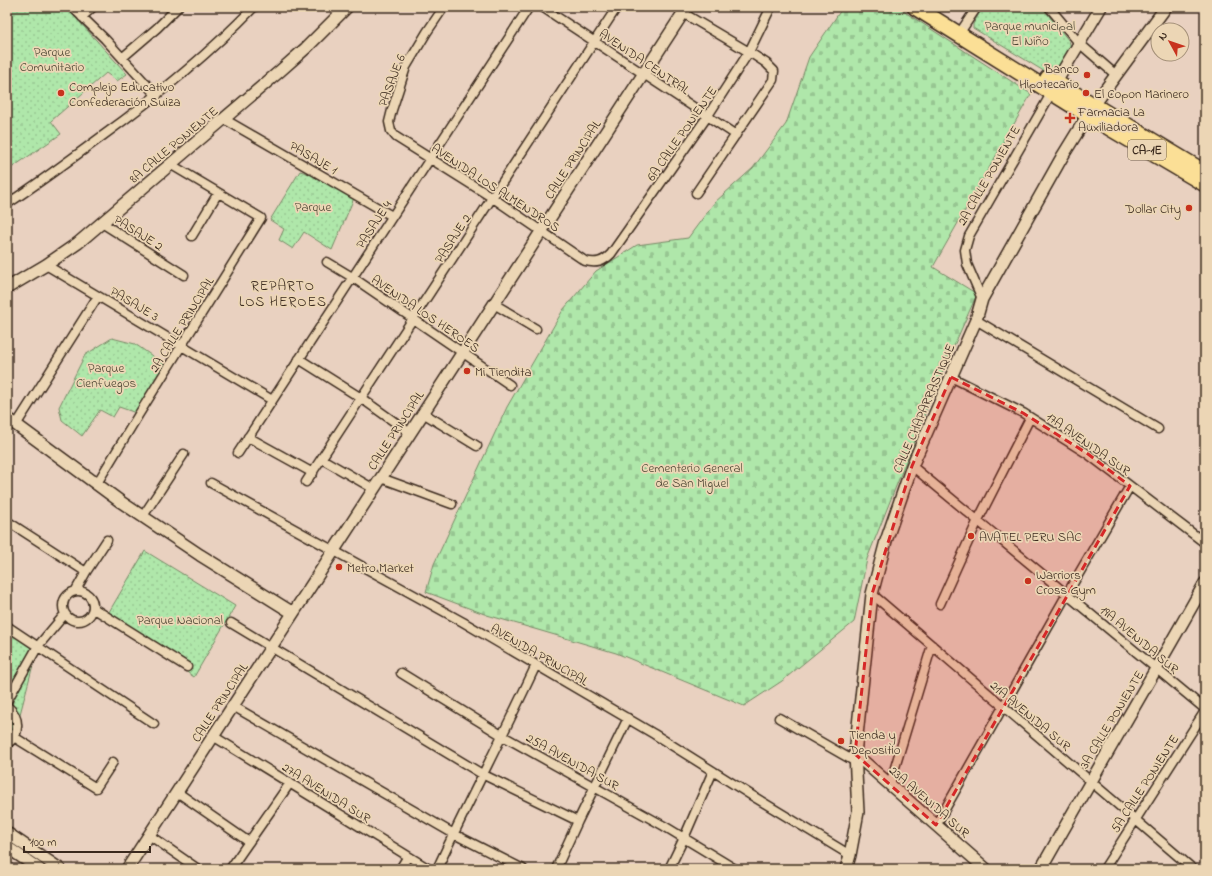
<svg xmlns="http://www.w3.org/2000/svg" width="1212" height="876" viewBox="0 0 1212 876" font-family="'Indie Flower',sans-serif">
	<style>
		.cemetery { fill: url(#cemetery-stones); stroke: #758864 }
		.park { fill: url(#park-dots); stroke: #758864 }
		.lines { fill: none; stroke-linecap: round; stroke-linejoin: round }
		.street-casing { stroke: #3b2a1e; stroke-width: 11 }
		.secondary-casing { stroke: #3b2a1e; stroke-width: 14 }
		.highway-casing { stroke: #3b2a1e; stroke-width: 18 }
		.street { stroke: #ecd6b5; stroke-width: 8 }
		.secondary { stroke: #ecd6b5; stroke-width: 11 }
		.highway { stroke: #fbdf96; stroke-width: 15 }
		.marked { fill: #d62828; fill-opacity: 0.2; stroke: #d62828; stroke-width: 3; stroke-dasharray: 8 5; stroke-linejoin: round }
		.poi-dot { fill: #c8321e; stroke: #ecd6b5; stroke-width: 1.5 }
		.labels { text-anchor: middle; stroke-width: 3.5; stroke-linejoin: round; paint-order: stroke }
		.shield { fill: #ecd6b5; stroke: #705e4b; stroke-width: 1 }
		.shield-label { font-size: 12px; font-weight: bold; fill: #3b2a1e }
		.park-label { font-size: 13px; fill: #4c4633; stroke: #ecd6b5 }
		.street-label { font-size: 13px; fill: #3b2a1e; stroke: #ecd6b5 }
		.poi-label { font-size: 13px; fill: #3b2a1e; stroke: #ecd6b5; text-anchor: start }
		.neighbourhood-label { font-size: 14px; letter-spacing: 1px; fill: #3b2a1e; stroke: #ecd6b5 }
	</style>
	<defs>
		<pattern id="cemetery-stones" width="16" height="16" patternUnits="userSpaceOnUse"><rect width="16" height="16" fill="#afe7aa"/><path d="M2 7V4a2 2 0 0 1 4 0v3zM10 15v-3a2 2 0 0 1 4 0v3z" fill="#97c692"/></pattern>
		<pattern id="park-dots" width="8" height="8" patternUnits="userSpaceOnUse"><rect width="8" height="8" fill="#afe7aa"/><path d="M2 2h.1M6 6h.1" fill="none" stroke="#97c692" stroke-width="1.8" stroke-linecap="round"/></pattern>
	</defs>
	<rect width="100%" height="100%" fill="#e9d1c0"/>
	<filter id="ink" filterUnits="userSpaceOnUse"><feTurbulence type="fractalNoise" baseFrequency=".025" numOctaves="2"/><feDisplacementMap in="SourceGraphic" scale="8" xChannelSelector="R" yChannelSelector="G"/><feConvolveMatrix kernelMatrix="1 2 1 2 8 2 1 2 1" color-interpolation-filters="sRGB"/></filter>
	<g filter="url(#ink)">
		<!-- cemetery -->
		<path class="cemetery" d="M 843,7 L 897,7 L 1031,94 L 933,267 L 977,294 L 934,391 L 867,559 L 854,622 L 782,681 L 744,706 L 616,653 L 487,615 L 426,592 L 434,564 L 507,407 L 563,310 L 596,271 L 637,245 L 688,238 L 714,203 L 753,168 L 786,124 L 809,57 Z"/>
		<!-- park -->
		<path class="park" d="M 7,7 L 66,7 L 127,74 L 117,81 L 106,73 L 51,121 L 61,134 L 7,171 Z
			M 983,7 L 1042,7 L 1069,41 L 1071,47 L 1056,71 L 1047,73 L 973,28 L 973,24 Z
			M 300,171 L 320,177 L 354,198 L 332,250 L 304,232 L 293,249 L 279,240 L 284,229 L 270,220 Z
			M 112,338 L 135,344 L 168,367 L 139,414 L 119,407 L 113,417 L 100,410 L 82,436 L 62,420 L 59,407 L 85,355 Z
			M 145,551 L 235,606 L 194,677 L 106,617 Z
			M 7,626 L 38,646 L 14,737 L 7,742 Z"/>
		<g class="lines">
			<!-- street casing -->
			<g class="street-casing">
				<path id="street" d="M 72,7 L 105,39 L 157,96
					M 444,7 L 427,32 L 406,67 L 392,110 L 389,122 L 391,131 L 396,137 L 493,198 L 585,261 C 596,264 603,262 611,254 L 707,117 L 749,52 L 771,7
					M 542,7 L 736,135
					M 1049,7 L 1079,43 L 1116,75
					M 683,13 L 749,52 L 766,63 L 774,71 L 773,80 L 696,193
					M 82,17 L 93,7
					M 959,34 L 977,7
					M 122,58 L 157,28 L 178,7
					M 224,119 L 392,216
					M 7,204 C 39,183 70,160 101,137 C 155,98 207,56 254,7
					M 102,223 L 184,275
					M 192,236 L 218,193
					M 327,262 L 352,277 L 510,385
					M 46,265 L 272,400
					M 982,299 L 967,264 L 965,250 L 969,236 L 1052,92
					M 494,304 L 536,329
					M 976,320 L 1158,429
					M 299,359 L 361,398 L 410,433
					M 951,377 L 1023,413 L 1088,454 L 1205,543
					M 423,413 L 477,446
					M 16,425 L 98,296
					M 248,437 L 313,473
					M 238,453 L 529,7
					M 322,459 L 374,489
					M 912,466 L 1205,709
					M 381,478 L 452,504
					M 306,482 L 617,7
					M 211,483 L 463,622 L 654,734 L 751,795 L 850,855
					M 96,485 L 139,414 L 261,218 L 170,164
					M 143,516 L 184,454
					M 7,521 L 86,572
					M 76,590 L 86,572 L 107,540
					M63 606a15 15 0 1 1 30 0a15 15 0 1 1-30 0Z
					M 872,594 L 1193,869
					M 940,604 L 978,520 L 1030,418
					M 93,608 L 187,667
					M 231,623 L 482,774 L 578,821
					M 7,626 L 154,724
					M 401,673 L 503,736 L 664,826 L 735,869
					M 7,701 L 38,646 L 65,614
					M 7,706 C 20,716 21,735 7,744
					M 233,706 L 454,834 L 523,869
					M 779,718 L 854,761
					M 213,736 L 429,869
					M 14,737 L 96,788 L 113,762
					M 890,784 L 932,645
					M 177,792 L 249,842
					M 936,825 L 1067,594 L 1130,486
					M 149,835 L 198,869
					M 230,869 L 290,783
					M 400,869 L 408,856
					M 437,869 C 469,800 504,734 536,665
					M 556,869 L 578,821 L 628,718
					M 669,869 L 684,838 L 713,771
					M 1104,869 L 1205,711"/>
			</g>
			<!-- secondary casing -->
			<g class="secondary-casing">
				<path id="secondary" d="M 1052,89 L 1101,7
					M 7,288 L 46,265 L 78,243 L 280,71 L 306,48 L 347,7
					M 7,418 L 121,502 L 200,555 L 293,613
					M 855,754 L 986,869
					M 7,833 L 60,869
					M 7,847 L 39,869
					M 127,869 L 687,7
					M 846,869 L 850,855 L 858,812 L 855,754 L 872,594 L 886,541 L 912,466 L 976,320 L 982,299 L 1062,157 L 1094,105 L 1166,7
					M 1041,869 C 1095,773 1151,679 1205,583"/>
			</g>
			<!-- highway casing -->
			<g class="highway-casing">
				<path id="highway" d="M 915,7 L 1088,115 L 1205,184
					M 1048,78 L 1199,169"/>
			</g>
			<!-- street -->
			<use href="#street" class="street"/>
			<!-- secondary -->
			<use href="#secondary" class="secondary"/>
			<!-- highway -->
			<use href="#highway" class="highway"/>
		</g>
	</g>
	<!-- marked area -->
	<path class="marked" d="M 951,377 L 1023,413 L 1088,454 L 1130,486 L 936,825 L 855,754 L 872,594 L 912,466 Z"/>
	<!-- markers -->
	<g class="poi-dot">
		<circle cx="1087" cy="75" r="4"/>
		<circle cx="61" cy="93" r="4"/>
		<circle cx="1086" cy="93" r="4"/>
		<path d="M1068 112h4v4h4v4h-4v4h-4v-4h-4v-4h4z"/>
		<circle cx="1189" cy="208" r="4"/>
		<circle cx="467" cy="371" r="4"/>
		<circle cx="971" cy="536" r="4"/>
		<circle cx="339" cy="567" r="4"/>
		<circle cx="1028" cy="581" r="4"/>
		<circle cx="841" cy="741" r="4"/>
	</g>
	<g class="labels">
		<!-- shield labels -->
		<rect class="shield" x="1128" y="140" width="38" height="20" rx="3"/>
		<g class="shield-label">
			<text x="1147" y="154">CA-1E</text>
		</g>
		<!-- park labels -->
		<g class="park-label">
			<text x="1030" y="30">Parque municipal<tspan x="1030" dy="15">El Niño</tspan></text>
			<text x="52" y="56">Parque<tspan x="52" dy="15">Comunitario</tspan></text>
			<text x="313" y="211">Parque</text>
			<text x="106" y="372">Parque<tspan x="106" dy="15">Cienfuegos</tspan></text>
			<text x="692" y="472">Cementerio General<tspan x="692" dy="15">de San Miguel</tspan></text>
			<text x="180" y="624">Parque Nacional</text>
		</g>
		<!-- street labels -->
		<g class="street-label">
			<text transform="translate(645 61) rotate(34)" y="5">AVENIDA CENTRAL</text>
			<text transform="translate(391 80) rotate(-69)" y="5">PASAJE 6</text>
			<text transform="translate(681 133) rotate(-55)" y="5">6A CALLE PONIENTE</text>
			<text transform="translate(173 144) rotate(-40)" y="5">8A CALLE PONIENTE</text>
			<text transform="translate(314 157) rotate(30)" y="5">PASAJE 1</text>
			<text transform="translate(572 159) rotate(-57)" y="5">CALLE PRINCIPAL</text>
			<text transform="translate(988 175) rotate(-60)" y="5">2A CALLE PONIENTE</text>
			<text transform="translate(496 187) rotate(33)" y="5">AVENIDA LOS ALMENDROS</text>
			<text transform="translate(373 224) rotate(-57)" y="5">PASAJE 4</text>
			<text transform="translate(139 232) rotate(32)" y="5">PASAJE 2</text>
			<text transform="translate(452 238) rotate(-57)" y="5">PASAJE 2</text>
			<text transform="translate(135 303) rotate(31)" y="5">PASAJE 3</text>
			<text transform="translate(426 313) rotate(34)" y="5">AVENIDA LOS HEROES</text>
			<text transform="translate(181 324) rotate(-58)" y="5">2A CALLE PRINCIPAL</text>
			<text transform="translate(923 408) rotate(-67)" y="5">CALLE CHAPARRASTIQUE</text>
			<text transform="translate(395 430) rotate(-57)" y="5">CALLE PRINCIPAL</text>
			<text transform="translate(1089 443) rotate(35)" y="5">17A AVENIDA SUR</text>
			<text transform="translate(1140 639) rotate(40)" y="5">19A AVENIDA SUR</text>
			<text transform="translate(540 654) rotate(30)" y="5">AVENIDA PRINCIPAL</text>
			<text transform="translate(219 702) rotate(-57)" y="5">CALLE PRINCIPAL</text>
			<text transform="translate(1031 715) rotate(40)" y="5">21A AVENIDA SUR</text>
			<text transform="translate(1111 719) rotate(-59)" y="5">3A CALLE PONIENTE</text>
			<text transform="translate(573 761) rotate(29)" y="5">25A AVENIDA SUR</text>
			<text transform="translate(1144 783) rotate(-57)" y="5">5A CALLE PONIENTE</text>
			<text transform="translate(327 792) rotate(32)" y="5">27A AVENIDA SUR</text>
			<text transform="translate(930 801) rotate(41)" y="5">23A AVENIDA SUR</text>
		</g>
		<!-- poi labels -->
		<g class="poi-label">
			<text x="1079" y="73" text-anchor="end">Banco<tspan x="1079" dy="15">Hipotecario</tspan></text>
			<text x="69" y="91">Complejo Educativo<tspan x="69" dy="15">Confederación Suiza</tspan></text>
			<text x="1094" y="98">El Copon Marinero</text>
			<text x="1078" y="116">Farmacia La<tspan x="1078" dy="15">Auxiliadora</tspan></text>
			<text x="1181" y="213" text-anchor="end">Dollar City</text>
			<text x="475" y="376">Mi Tiendita</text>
			<text x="979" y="541">AVATEL PERU SAC</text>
			<text x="347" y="572">Metro Market</text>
			<text x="1036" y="579">Warriors<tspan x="1036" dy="15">Cross Gym</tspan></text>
			<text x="849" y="739">Tienda y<tspan x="849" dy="15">Depositio</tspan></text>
		</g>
		<!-- neighbourhood labels -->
		<g class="neighbourhood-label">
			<text x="283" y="290">REPARTO<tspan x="283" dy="16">LOS HEROES</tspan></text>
		</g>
	</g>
	<!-- margin -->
	<rect width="1212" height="876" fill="none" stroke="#ecd6b5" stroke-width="24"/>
	<rect x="12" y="12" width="1188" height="852" fill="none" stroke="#3b2a1e" stroke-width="1.5" filter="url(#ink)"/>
	<!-- north arrow -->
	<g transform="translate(1170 42) rotate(310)"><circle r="19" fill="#ecd6b5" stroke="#a59179"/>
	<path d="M0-3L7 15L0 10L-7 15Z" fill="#c8321e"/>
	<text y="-6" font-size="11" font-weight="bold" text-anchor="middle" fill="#3b2a1e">N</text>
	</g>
	<!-- scale -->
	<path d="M24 846v6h126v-6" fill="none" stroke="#3b2a1e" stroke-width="2"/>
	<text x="30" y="846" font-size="12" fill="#3b2a1e" stroke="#ecd6b5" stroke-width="3" paint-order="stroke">100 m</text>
</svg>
